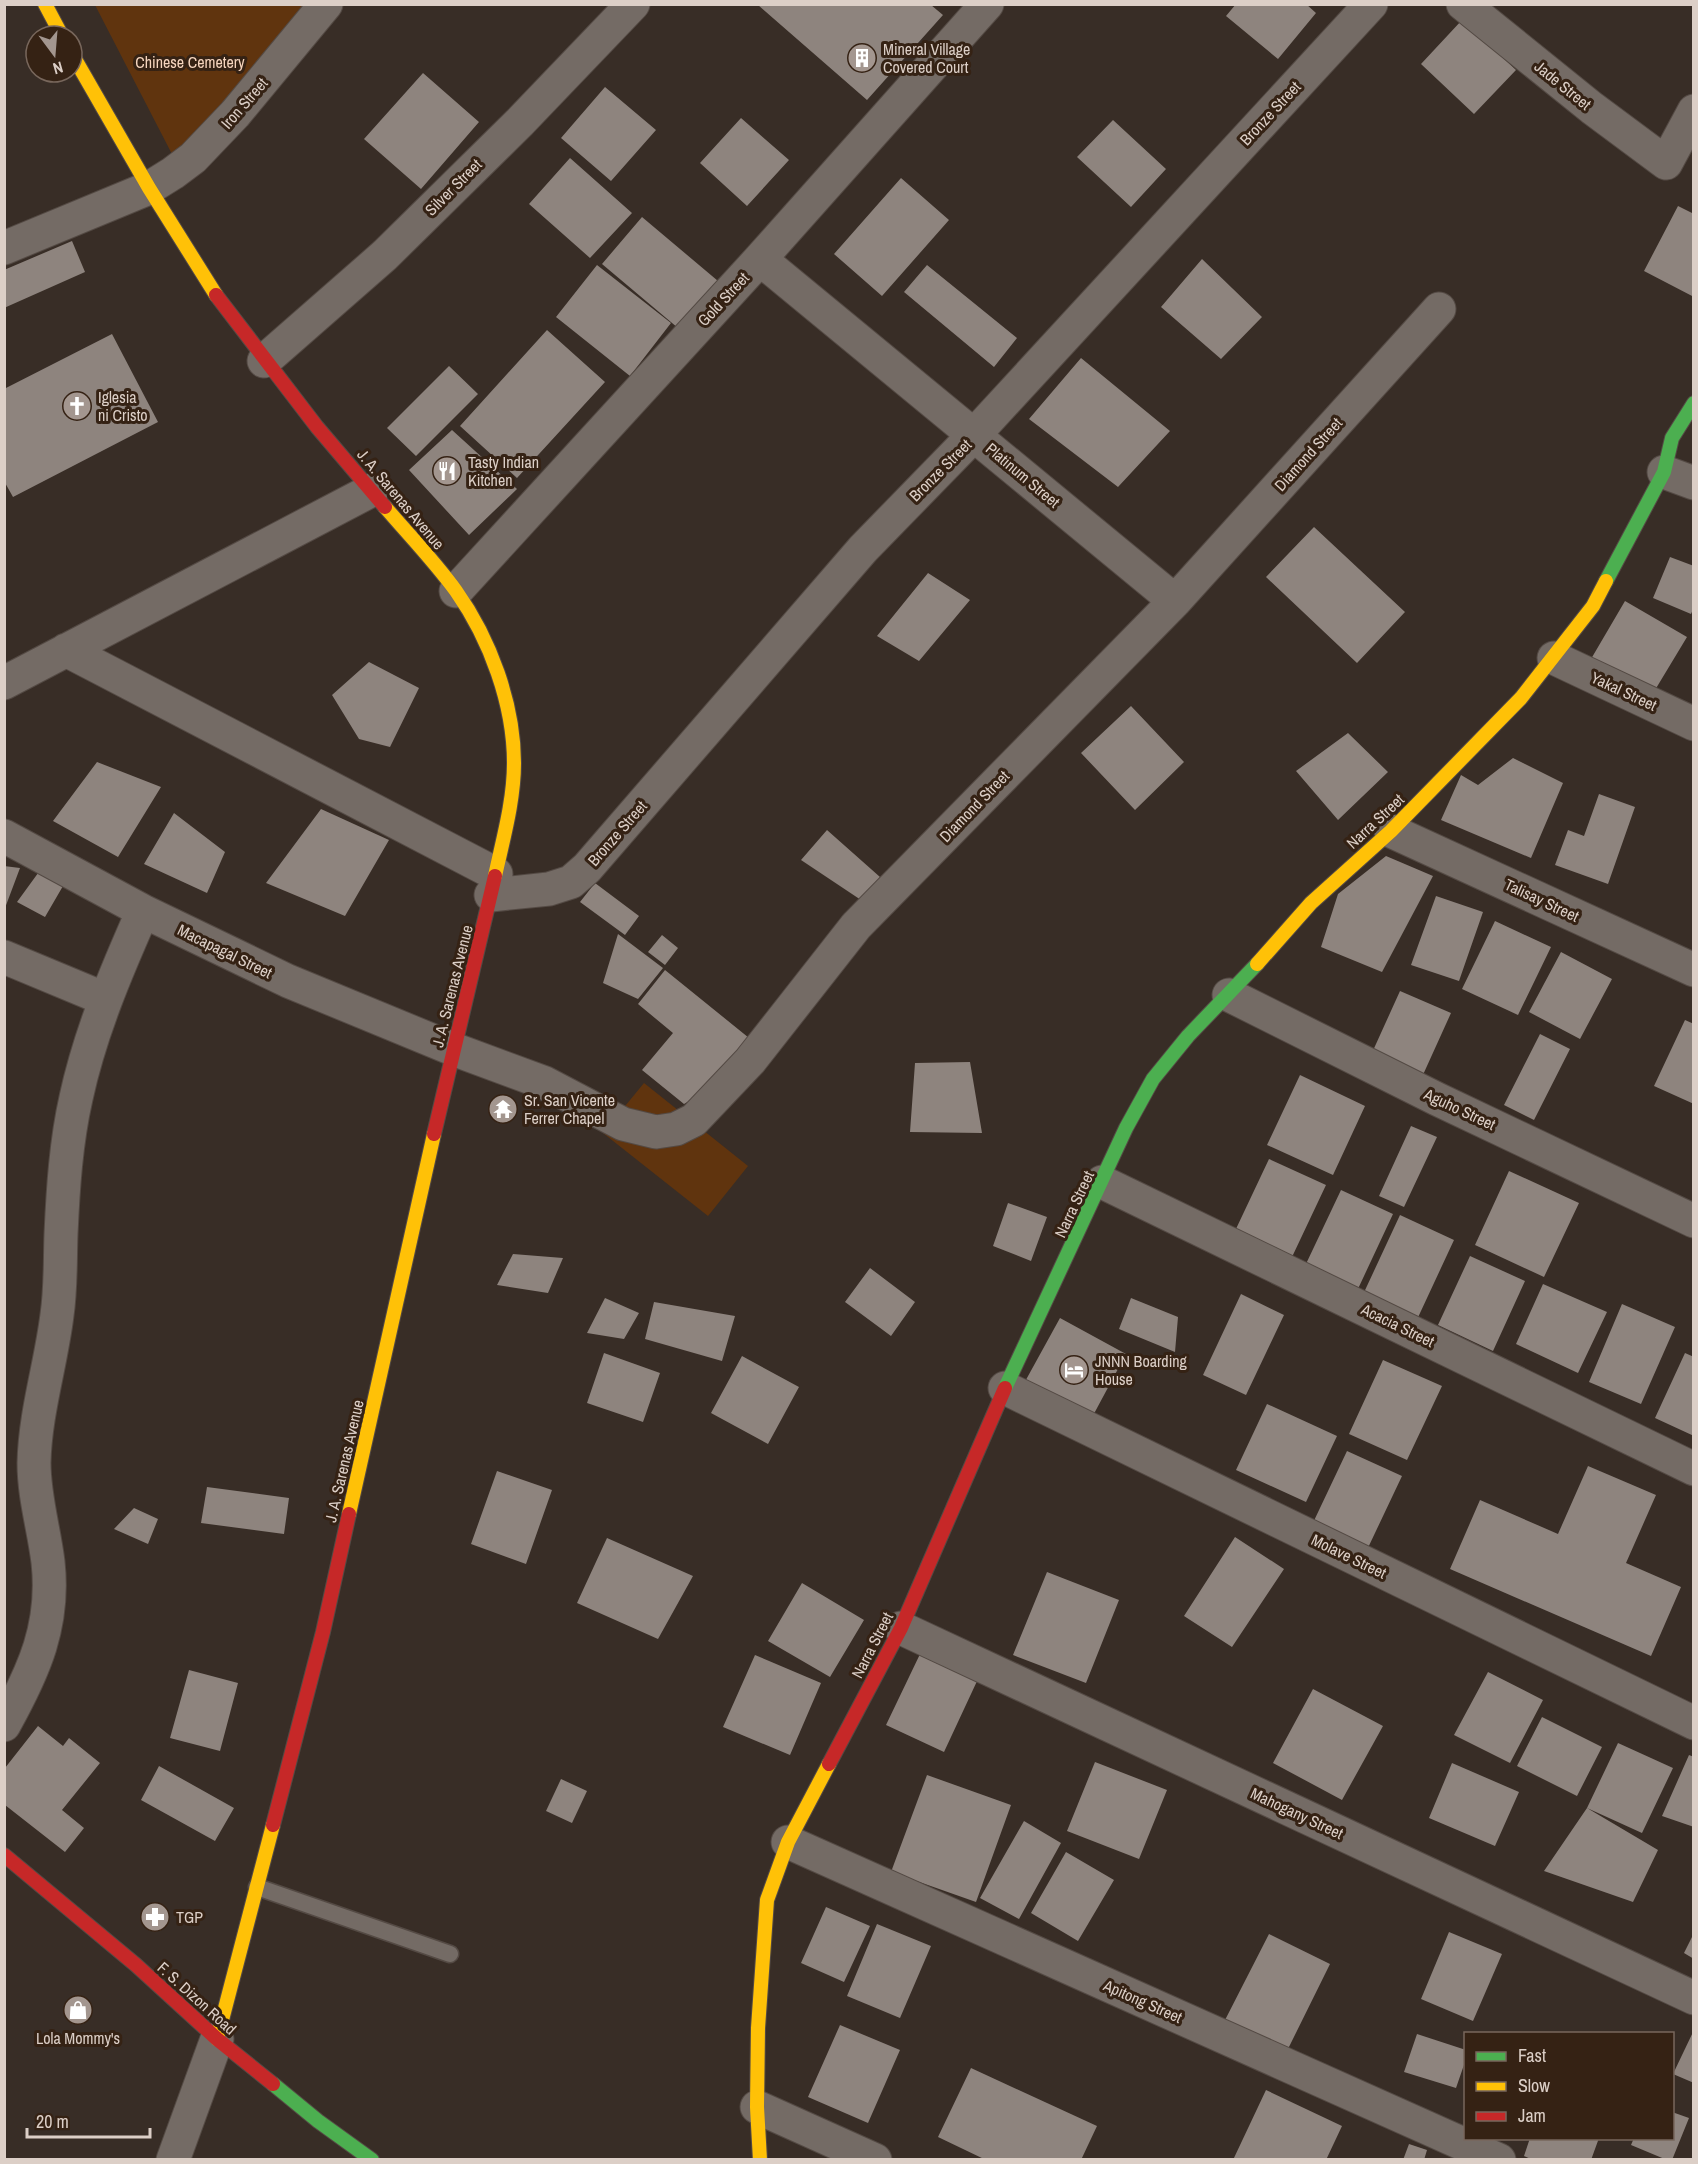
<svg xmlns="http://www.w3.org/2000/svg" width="1698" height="2164" viewBox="0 0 1698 2164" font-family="'Archivo Narrow',sans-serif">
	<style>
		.green { fill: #60340e }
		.building { fill: #8e847e }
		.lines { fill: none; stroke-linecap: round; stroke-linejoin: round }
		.lane-casing { stroke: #544a44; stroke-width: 19 }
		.street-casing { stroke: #544a44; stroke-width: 35 }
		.fast-casing { stroke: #544a44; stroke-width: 16 }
		.slow-casing { stroke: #544a44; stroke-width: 16 }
		.jam-casing { stroke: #544a44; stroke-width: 16 }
		.lane { stroke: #746b65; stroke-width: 16 }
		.street { stroke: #746b65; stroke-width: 33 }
		.fast { stroke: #4caf50; stroke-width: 14 }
		.slow { stroke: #ffc107; stroke-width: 14 }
		.jam { stroke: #c62828; stroke-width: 14 }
		.labels { text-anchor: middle; stroke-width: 6; stroke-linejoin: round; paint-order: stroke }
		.poi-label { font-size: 16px; fill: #dccfc7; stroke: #352214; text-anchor: start }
		.park-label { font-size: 16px; fill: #f6d5be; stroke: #352214 }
		.street-label { font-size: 16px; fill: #dccfc7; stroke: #352214 }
	</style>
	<rect width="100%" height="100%" fill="#382d26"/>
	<!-- green -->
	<path class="green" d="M 95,5 L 313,5 L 174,158 Z
		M 644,1083 L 748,1166 L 708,1216 L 603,1133 Z"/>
	<!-- building -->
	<path class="building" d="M 1236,4 L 1306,4 L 1316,13 L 1278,59 L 1226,16 Z
		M 758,5 L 931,5 L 943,15 L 867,100 Z
		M 1462,20 L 1516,70 L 1474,114 L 1421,64 Z
		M 423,73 L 479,122 L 421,189 L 364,139 Z
		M 605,87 L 656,130 L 611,181 L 561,138 Z
		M 741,118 L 789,160 L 747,206 L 700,163 Z
		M 1113,120 L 1166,169 L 1131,207 L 1077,157 Z
		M 570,158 L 632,213 L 590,258 L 529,204 Z
		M 901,178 L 949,220 L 882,296 L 834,254 Z
		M 1678,206 L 1694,214 L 1694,297 L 1644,271 Z
		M 642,217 L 718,281 L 678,328 L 602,264 Z
		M 72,241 L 85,272 L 4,308 L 4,270 Z
		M 1202,259 L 1262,317 L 1221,359 L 1161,307 Z
		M 597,265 L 671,323 L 630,376 L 556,317 Z
		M 927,265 L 1017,338 L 994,367 L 904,292 Z
		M 547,330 L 605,382 L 517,478 L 460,426 Z
		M 112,334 L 158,422 L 13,497 L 4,481 L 4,389 Z
		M 1081,358 L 1170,431 L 1118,487 L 1029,419 Z
		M 449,366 L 478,394 L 416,456 L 387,428 Z
		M 452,430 L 517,489 L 469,535 L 409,470 Z
		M 1314,527 L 1405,612 L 1357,663 L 1266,577 Z
		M 1670,557 L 1694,566 L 1694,607 L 1691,614 L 1653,598 Z
		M 928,573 L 970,600 L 919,661 L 877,636 Z
		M 1625,601 L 1687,637 L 1652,695 L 1591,659 Z
		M 369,662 L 419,688 L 390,747 L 359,739 L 332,695 Z
		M 1131,706 L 1184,762 L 1135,810 L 1081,753 Z
		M 1348,733 L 1388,772 L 1338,820 L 1296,771 Z
		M 1513,758 L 1563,783 L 1531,858 L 1441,820 L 1461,775 L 1478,785 Z
		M 97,762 L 161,787 L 118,857 L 53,821 Z
		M 1599,794 L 1635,807 L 1608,884 L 1555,865 L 1568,830 L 1584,836 Z
		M 321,809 L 389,840 L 345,916 L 266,883 Z
		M 174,813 L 225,852 L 207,893 L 144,864 Z
		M 827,830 L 880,877 L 861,900 L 801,860 Z
		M 1386,856 L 1433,876 L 1382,972 L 1321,947 L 1338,894 Z
		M 4,866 L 20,868 L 5,908 L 4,908 Z
		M 41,869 L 63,886 L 45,917 L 17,902 Z
		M 595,883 L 639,916 L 625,935 L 580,902 Z
		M 1436,896 L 1483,912 L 1459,981 L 1411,965 Z
		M 1495,921 L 1551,947 L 1518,1015 L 1462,989 Z
		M 618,934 L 663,968 L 638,999 L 603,983 Z
		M 662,935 L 678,948 L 665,965 L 648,952 Z
		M 1561,952 L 1612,979 L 1580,1039 L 1529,1012 Z
		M 665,970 L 754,1042 L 725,1080 L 684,1104 L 642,1070 L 673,1033 L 638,1004 Z
		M 1400,991 L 1451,1013 L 1422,1077 L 1371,1055 Z
		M 1685,1020 L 1694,1024 L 1694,1104 L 1654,1086 Z
		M 1540,1034 L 1570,1049 L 1534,1120 L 1504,1105 Z
		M 970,1062 L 982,1133 L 910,1132 L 915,1063 Z
		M 1300,1075 L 1365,1106 L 1333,1175 L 1267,1145 Z
		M 1411,1126 L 1437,1137 L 1404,1207 L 1379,1196 Z
		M 1269,1159 L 1326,1185 L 1292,1257 L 1235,1231 Z
		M 1509,1171 L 1579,1203 L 1544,1277 L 1475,1245 Z
		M 1341,1190 L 1393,1214 L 1357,1291 L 1305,1266 Z
		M 1008,1203 L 1047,1217 L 1031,1261 L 993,1246 Z
		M 1400,1215 L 1454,1240 L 1414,1326 L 1360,1301 Z
		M 513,1254 L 563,1258 L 548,1293 L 497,1285 Z
		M 1470,1256 L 1525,1281 L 1493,1351 L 1438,1325 Z
		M 870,1268 L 915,1302 L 891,1336 L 845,1302 Z
		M 1543,1284 L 1607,1312 L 1578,1373 L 1516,1344 Z
		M 1241,1294 L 1284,1315 L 1246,1395 L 1203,1375 Z
		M 605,1298 L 639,1313 L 624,1339 L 587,1333 Z
		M 1131,1298 L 1178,1317 L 1175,1352 L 1119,1329 Z
		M 654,1302 L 735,1316 L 722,1361 L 645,1339 Z
		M 1622,1304 L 1675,1327 L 1641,1404 L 1589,1382 Z
		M 1060,1318 L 1126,1354 L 1089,1423 L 1022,1387 Z
		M 604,1353 L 660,1373 L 643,1422 L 587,1403 Z
		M 1685,1353 L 1694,1357 L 1694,1436 L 1655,1418 Z
		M 742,1356 L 799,1387 L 768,1444 L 711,1413 Z
		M 1383,1360 L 1442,1386 L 1407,1460 L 1349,1434 Z
		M 1267,1404 L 1337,1436 L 1306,1502 L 1236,1470 Z
		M 1347,1451 L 1402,1476 L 1366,1552 L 1311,1527 Z
		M 1588,1466 L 1656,1495 L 1626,1563 L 1681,1587 L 1651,1656 L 1450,1569 L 1480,1500 L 1558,1534 Z
		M 497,1471 L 552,1490 L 526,1564 L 471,1544 Z
		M 207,1487 L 289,1498 L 284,1534 L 201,1523 Z
		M 134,1508 L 158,1519 L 148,1544 L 114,1529 Z
		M 1235,1537 L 1284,1569 L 1232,1647 L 1184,1616 Z
		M 607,1538 L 693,1576 L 658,1639 L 577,1603 Z
		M 1047,1572 L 1119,1600 L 1086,1683 L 1013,1655 Z
		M 802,1583 L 864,1620 L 830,1677 L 768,1641 Z
		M 921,1652 L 978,1679 L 944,1752 L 886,1725 Z
		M 755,1655 L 821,1683 L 790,1755 L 723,1727 Z
		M 189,1670 L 238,1683 L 220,1751 L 170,1738 Z
		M 1488,1672 L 1543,1700 L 1510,1763 L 1454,1735 Z
		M 1313,1689 L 1383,1726 L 1342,1800 L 1273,1763 Z
		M 1542,1717 L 1602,1747 L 1577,1796 L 1517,1766 Z
		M 38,1726 L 63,1746 L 69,1738 L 100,1763 L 62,1810 L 84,1828 L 65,1852 L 5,1805 L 5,1768 Z
		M 1618,1743 L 1673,1768 L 1642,1833 L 1587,1808 Z
		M 1689,1755 L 1694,1757 L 1694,1827 L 1662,1816 Z
		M 1095,1762 L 1167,1790 L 1139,1859 L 1067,1831 Z
		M 1452,1763 L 1519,1792 L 1495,1846 L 1429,1818 Z
		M 159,1766 L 234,1808 L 215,1841 L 141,1800 Z
		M 927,1775 L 1011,1805 L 976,1902 L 891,1872 Z
		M 561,1779 L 587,1791 L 572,1823 L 546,1811 Z
		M 1587,1808 L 1658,1850 L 1633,1902 L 1544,1871 Z
		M 1024,1821 L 1061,1843 L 1019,1919 L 980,1898 Z
		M 1066,1852 L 1114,1880 L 1078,1941 L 1031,1913 Z
		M 826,1907 L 870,1926 L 844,1982 L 801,1963 Z
		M 877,1924 L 931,1946 L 900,2018 L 847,1996 Z
		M 1449,1932 L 1502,1954 L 1473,2021 L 1421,1999 Z
		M 1694,1933 L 1694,1959 L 1684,1953 Z
		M 1269,1934 L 1330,1964 L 1286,2053 L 1224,2022 Z
		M 840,2025 L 900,2050 L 868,2123 L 808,2097 Z
		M 1694,2030 L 1694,2083 L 1673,2074 Z
		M 1417,2034 L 1466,2050 L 1466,2059 L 1456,2088 L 1404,2072 Z
		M 971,2068 L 1097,2126 L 1081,2160 L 986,2160 L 938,2137 Z
		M 1266,2090 L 1342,2126 L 1326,2160 L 1233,2160 Z
		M 1672,2112 L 1689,2118 L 1672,2160 L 1667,2160 L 1631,2145 L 1634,2138 L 1672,2138 Z
		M 1530,2138 L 1599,2138 L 1591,2160 L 1533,2160 L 1524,2156 Z
		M 1409,2144 L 1427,2150 L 1424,2160 L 1403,2160 Z"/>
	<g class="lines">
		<!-- lane casing -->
		<g class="lane-casing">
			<path id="lane" d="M 257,1887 L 450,1954"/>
		</g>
		<!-- street casing -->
		<g class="street-casing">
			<path id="street" d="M 1463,4 L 1592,108 L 1666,163 L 1694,111
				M 4,248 L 149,188 L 173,173 L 193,158 L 235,114 L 326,4
				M 760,259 L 1175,601
				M 264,361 L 385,255 L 520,122 L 633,4
				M 1664,472 L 1694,483
				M 456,591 L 760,259 L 987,4
				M 66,650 L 496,874
				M 1554,658 L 1694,724
				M 4,683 L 372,490
				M 1391,831 L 1694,970
				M 4,836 L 143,911 L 288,981 L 453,1049 L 545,1083 L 623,1124 L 656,1132 L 676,1129 L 694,1120 L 750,1061 L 856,926 L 1175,601 L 1439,309
				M 491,895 L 549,889 L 571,882 L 587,868 L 863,549 L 974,435 L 1371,4
				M 4,957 L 105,999
				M 1229,995 L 1437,1099 L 1694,1221
				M 1102,1182 L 1694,1469
				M 1005,1388 L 1694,1723
				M 901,1628 L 1694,1998
				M 4,1725 C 34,1671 55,1625 48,1562 C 44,1529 34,1497 34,1463 C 35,1413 51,1364 57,1315 C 61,1288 60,1261 61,1234 C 63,1189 66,1142 76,1098 C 90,1033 116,972 143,911
				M 788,1842 L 1499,2160
				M 757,2107 L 875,2160
				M 173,2160 L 217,2039"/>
		</g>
		<!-- fast casing -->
		<g class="fast-casing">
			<path id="fast" d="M 1606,581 L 1664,472 L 1672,438 L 1694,403
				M 1005,1388 L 1126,1128 L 1153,1079 L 1188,1036 L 1257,964
				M 273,2084 L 318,2121 L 372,2160"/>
		</g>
		<!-- slow casing -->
		<g class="slow-casing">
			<path id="slow" d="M 45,4 L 62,36
				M 72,54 L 149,188 L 216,295
				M 385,507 C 409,535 435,562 456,591 C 490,639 514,704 514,763 C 514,801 503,839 495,876
				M 1257,964 L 1311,903 L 1391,831 L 1521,698 L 1593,606 L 1606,581
				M 349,1514 L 434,1134
				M 217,2039 L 273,1825
				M 760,2160 L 757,2107 L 758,2028 L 767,1900 L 788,1842 L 829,1764"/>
		</g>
		<!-- jam casing -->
		<g class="jam-casing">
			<path id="jam" d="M 216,295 L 317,427 L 385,507
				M 434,1134 L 495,876
				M 829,1764 L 901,1628 L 1005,1388
				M 273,1825 L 323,1632 L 349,1514
				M 4,1855 L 136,1965 L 217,2039 L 273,2084"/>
		</g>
		<!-- lane -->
		<use href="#lane" class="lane"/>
		<!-- street -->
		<use href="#street" class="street"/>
		<!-- fast -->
		<use href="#fast" class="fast"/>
		<!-- slow -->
		<use href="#slow" class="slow"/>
		<!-- jam -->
		<use href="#jam" class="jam"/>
	</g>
	<!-- icons -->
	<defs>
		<g id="building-disc" transform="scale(1.5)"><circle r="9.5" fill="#a3968f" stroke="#352214"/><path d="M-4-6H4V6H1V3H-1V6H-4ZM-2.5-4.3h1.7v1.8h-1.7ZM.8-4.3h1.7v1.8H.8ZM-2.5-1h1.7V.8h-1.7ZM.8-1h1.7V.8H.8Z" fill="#fff"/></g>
		<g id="church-disc" transform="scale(1.5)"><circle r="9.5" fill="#a3968f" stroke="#352214"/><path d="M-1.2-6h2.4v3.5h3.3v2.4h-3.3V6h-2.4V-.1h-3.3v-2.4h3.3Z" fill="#fff"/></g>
		<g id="restaurant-disc" transform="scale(1.5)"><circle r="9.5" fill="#a3968f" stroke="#352214"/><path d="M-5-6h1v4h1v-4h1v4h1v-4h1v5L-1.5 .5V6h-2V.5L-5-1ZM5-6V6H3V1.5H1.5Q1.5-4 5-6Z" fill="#fff"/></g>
		<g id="temple-disc" transform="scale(1.5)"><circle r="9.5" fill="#a3968f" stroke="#352214"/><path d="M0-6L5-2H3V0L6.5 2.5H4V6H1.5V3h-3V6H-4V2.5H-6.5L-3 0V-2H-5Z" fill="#fff"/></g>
		<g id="hotel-disc" transform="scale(1.5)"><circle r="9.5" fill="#a3968f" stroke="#352214"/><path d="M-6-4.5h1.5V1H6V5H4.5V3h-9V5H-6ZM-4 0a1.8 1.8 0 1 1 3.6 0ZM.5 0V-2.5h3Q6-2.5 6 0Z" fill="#fff"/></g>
		<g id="pharmacy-disc" transform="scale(1.5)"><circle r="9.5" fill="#a3968f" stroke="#352214"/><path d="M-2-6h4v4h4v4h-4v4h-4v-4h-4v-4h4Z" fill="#fff"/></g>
		<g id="shop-disc" transform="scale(1.5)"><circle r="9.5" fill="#a3968f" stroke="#352214"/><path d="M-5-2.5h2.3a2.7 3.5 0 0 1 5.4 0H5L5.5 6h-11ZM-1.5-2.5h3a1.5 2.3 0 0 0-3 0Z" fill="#fff"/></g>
	</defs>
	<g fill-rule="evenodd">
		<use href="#building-disc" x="862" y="58"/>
		<use href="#church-disc" x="77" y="406"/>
		<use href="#restaurant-disc" x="447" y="471"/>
		<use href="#temple-disc" x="503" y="1109"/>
		<use href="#hotel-disc" x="1074" y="1370"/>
		<use href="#pharmacy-disc" x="155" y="1917"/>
		<use href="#shop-disc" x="78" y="2010"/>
	</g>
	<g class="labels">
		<!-- poi labels -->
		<g class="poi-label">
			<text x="883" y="55">Mineral Village<tspan x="883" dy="18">Covered Court</tspan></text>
			<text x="98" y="403">Iglesia<tspan x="98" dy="18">ni Cristo</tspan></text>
			<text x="468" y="468">Tasty Indian<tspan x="468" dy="18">Kitchen</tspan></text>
			<text x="524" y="1106">Sr. San Vicente<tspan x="524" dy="18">Ferrer Chapel</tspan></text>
			<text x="1095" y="1367">JNNN Boarding<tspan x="1095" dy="18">House</tspan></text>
			<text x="176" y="1923">TGP</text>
			<text x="78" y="2044" text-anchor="middle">Lola Mommy's</text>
		</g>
		<!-- park labels -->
		<g class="park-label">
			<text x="190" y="68">Chinese Cemetery</text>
		</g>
		<!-- street labels -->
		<g class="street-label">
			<text transform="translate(1563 85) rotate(39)" y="6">Jade Street</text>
			<text transform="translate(244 103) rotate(-49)" y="6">Iron Street</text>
			<text transform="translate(1270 113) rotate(-47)" y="6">Bronze Street</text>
			<text transform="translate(453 187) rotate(-45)" y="6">Silver Street</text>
			<text transform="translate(723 299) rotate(-47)" y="6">Gold Street</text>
			<text transform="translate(1308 454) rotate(-48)" y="6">Diamond Street</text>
			<text transform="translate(940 470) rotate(-45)" y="6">Bronze Street</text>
			<text transform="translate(1023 475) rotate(40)" y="6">Platinum Street</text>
			<text transform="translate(401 499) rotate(50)" y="6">J. A. Sarenas Avenue</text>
			<text transform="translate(1624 691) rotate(25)" y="6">Yakal Street</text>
			<text transform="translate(974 806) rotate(-46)" y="6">Diamond Street</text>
			<text transform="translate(1375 821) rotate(-43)" y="6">Narra Street</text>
			<text transform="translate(617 833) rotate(-49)" y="6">Bronze Street</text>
			<text transform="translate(1542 900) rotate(25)" y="6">Talisay Street</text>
			<text transform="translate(225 951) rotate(26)" y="6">Macapagal Street</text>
			<text transform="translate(452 986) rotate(-76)" y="6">J. A. Sarenas Avenue</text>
			<text transform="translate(1460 1109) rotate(25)" y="6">Aguho Street</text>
			<text transform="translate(1074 1204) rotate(-65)" y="6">Narra Street</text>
			<text transform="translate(1398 1325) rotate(26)" y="6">Acacia Street</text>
			<text transform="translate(344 1461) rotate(-77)" y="6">J. A. Sarenas Avenue</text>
			<text transform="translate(1349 1556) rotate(26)" y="6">Molave Street</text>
			<text transform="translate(872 1645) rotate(-63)" y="6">Narra Street</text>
			<text transform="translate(1297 1813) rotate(25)" y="6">Mahogany Street</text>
			<text transform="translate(197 1998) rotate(42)" y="6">F. S. Dizon Road</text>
			<text transform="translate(1143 2001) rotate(24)" y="6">Apitong Street</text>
		</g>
	</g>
	<!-- border -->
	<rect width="1698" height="2164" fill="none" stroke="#dccfc7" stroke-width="12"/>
	<!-- legend -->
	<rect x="1464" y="2032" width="210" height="108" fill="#352214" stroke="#78675c" stroke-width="1.5"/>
	<rect x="1476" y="2052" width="30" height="9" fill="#4caf50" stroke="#78675c" stroke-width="1.5"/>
	<text x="1518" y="2062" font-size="18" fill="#dccfc7">Fast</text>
	<rect x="1476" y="2082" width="30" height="9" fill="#ffc107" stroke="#78675c" stroke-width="1.5"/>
	<text x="1518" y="2092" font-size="18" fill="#dccfc7">Slow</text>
	<rect x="1476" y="2112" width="30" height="9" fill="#c62828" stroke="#78675c" stroke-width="1.5"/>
	<text x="1518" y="2122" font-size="18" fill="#dccfc7">Jam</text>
	<!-- north arrow -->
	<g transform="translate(54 54) rotate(164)"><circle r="28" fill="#352214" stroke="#78675c" stroke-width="1.5"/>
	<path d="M0-4.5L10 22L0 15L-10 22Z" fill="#a3968f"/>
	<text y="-9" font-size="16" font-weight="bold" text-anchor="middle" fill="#dccfc7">N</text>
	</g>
	<!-- scale -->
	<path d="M27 2128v9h123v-9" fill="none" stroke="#dccfc7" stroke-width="3"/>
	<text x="36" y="2128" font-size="18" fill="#dccfc7" stroke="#352214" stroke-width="4.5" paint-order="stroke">20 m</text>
</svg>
